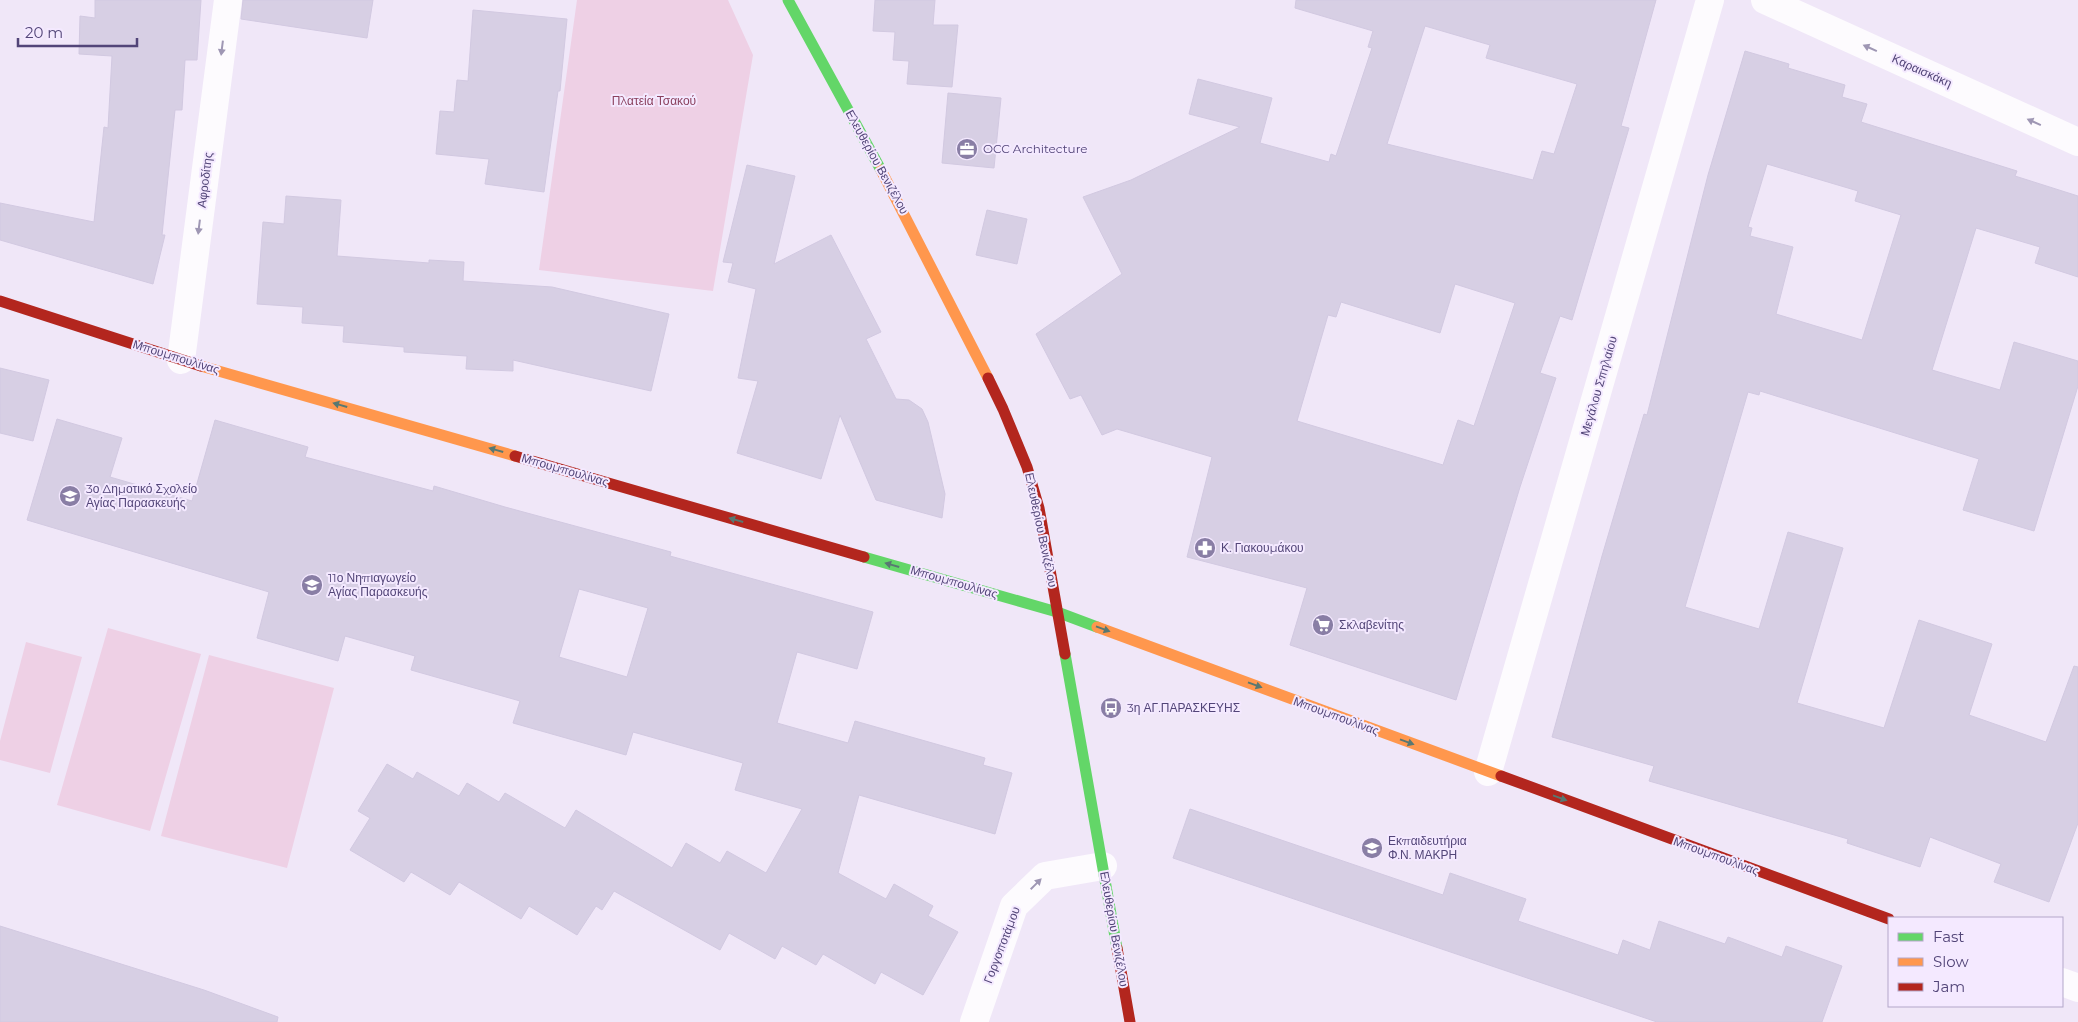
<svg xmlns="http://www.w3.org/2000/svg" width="2078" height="1022" viewBox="0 0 2078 1022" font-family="Montserrat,sans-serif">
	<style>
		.green { fill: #eed0e5 }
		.building { fill: #d7cfe4; stroke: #d2c9e1; fill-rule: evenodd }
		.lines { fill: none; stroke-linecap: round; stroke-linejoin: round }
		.street { stroke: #fdfbfe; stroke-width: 28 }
		.fast { stroke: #63d668; stroke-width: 11 }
		.slow { stroke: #ff974d; stroke-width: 11 }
		.jam { stroke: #b3261e; stroke-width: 11 }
		.oneway { fill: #9f97b4 }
		.oneway2 { fill: #587872 }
		.labels { text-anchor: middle; stroke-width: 4; stroke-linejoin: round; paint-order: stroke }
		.street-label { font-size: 12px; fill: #524578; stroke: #f4e9ff }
		.park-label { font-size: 12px; fill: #8b415e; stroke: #f4e9ff }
		.poi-label { font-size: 12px; fill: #524578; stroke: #f4e9ff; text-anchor: start }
	</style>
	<rect width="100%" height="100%" fill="#f0e7f8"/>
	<!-- green -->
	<path class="green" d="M 577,0 L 728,0 L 753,55 L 713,291 L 539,270 Z
		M 108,628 L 201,654 L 150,831 L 57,805 Z
		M 26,642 L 82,657 L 50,773 L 0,760 L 0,741 Z
		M 209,655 L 334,688 L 287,868 L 161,836 Z"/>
	<!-- building -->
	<path class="building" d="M 95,0 L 201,0 L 197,60 L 185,60 L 182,110 L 175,110 L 162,235 L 165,235 L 153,284 L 0,240 L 0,203 L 94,222 L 104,127 L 108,128 L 112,56 L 79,54 L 80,16 L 95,18 Z
		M 243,0 L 373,0 L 367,38 L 241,19 Z
		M 875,0 L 935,0 L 933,25 L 958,25 L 952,87 L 907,84 L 909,61 L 893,60 L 895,32 L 873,31 Z
		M 1296,0 L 1656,0 L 1621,126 L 1629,128 L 1572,320 L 1560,316 L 1540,373 L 1556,378 L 1520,487 L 1456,700 L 1290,645 L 1307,588 L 1187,557 L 1212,457 L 1117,429 L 1102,435 L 1081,395 L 1070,399 L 1036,334 L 1122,274 L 1083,197 L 1131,180 L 1240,127 L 1189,114 L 1198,79 L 1272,98 L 1260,143 L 1329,162 L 1331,154 L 1336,156 L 1372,48 L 1368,47 L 1373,31 L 1295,8 ZM 1425,26 L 1490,45 L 1486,58 L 1577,84 L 1554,154 L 1542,151 L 1533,180 L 1387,144 ZM 1455,284 L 1515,303 L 1474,426 L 1458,420 L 1443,465 L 1297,421 L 1328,315 L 1336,317 L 1341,302 L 1440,333 Z
		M 473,10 L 567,19 L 560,91 L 558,91 L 544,192 L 485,184 L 489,159 L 436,154 L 440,111 L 454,112 L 457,80 L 468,81 Z
		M 1745,51 L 1789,64 L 1788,68 L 1845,85 L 1842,97 L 1867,104 L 1861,122 L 2017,171 L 2015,176 L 2078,196 L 2078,277 L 2035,263 L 2040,247 L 1976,228 L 1932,370 L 2000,390 L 2014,342 L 2078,361 L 2078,386 L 2034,531 L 1963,510 L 1979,459 L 1760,391 L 1759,395 L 1748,392 L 1685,607 L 1759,629 L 1788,532 L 1843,548 L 1797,703 L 1884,728 L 1919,620 L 1992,644 L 1969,715 L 2046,742 L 2074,666 L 2078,667 L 2078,823 L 2049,902 L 1994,882 L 2001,864 L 1930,837 L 1920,867 L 1847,843 L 1848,839 L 1649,781 L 1654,766 L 1552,737 L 1602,556 L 1644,414 L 1647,415 L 1708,175 ZM 1767,164 L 1858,191 L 1855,201 L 1901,215 L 1862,340 L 1776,314 L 1793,247 L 1750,236 L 1752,228 L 1748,227 Z
		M 948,93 L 1001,98 L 994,168 L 942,163 Z
		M 747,165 L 795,176 L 774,264 L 831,235 L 881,332 L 866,339 L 896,399 L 909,400 L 922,409 L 928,422 L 945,494 L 942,518 L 876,500 L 840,415 L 821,479 L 737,453 L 758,381 L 738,378 L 756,289 L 728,282 L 733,263 L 723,262 Z
		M 286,196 L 341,200 L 337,256 L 429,263 L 429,260 L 464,262 L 463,281 L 552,287 L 669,314 L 651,391 L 513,360 L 513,371 L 466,369 L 467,356 L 404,352 L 404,347 L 343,342 L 344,326 L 302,323 L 303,307 L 257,304 L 263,222 L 284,224 Z
		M 987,210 L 1027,219 L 1017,264 L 976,255 Z
		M 0,368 L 49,380 L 33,441 L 0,433 Z
		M 57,419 L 122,438 L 110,477 L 192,501 L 215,420 L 308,447 L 305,457 L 433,491 L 434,486 L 505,507 L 671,552 L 670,556 L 873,612 L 857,669 L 797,652 L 777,723 L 848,743 L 855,721 L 985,758 L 983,765 L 1012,773 L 995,834 L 859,795 L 838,873 L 886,899 L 894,884 L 933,906 L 928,916 L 958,932 L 923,995 L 881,972 L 875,984 L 823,954 L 816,965 L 782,946 L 775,959 L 729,933 L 720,950 L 614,891 L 602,910 L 596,906 L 577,935 L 529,906 L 521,919 L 459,882 L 450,895 L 411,872 L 404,882 L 350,850 L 370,818 L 358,811 L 387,764 L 413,779 L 417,772 L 459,796 L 467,783 L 499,802 L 505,793 L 565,828 L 576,810 L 672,868 L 686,843 L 720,863 L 727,851 L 766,873 L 802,809 L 735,790 L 743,763 L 633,732 L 626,755 L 513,723 L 520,701 L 411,670 L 415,656 L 345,636 L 338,661 L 257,638 L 269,592 L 27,520 ZM 579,589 L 648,608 L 627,677 L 559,657 Z
		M 1190,809 L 1443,895 L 1450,873 L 1526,899 L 1518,921 L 1618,955 L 1623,940 L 1650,950 L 1659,921 L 1725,944 L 1728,937 L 1782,957 L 1786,946 L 1842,966 L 1822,1022 L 1657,1022 L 1173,858 Z
		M 0,926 L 204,990 L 278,1017 L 277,1022 L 0,1022 Z"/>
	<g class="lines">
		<!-- street -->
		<path class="street" d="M 1765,0 L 2078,142
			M 181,360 L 228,0
			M 1488,772 L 1710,0
			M 2062,982 L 2078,988
			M 974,1022 L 1014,906 L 1045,876 L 1103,866"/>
		<!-- fast -->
		<path class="fast" d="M 788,0 L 881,170
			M 864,557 L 1057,612 L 1097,627
			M 1065,654 L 1117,948"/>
		<!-- slow -->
		<path class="slow" d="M 881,170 L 988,378
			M 201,366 L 515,456
			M 1097,627 L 1501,776"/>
		<!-- jam -->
		<path class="jam" d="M 0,301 L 201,366
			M 988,378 L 1003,409 L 1027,467 L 1039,508 L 1065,654
			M 515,456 L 864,557
			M 1501,776 L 1889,919
			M 1117,948 L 1130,1022"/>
	</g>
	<!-- one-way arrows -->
	<defs><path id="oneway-solid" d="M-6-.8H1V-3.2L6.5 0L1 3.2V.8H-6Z" transform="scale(1.25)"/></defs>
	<g class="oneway">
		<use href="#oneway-solid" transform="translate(222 48) rotate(97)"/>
		<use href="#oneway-solid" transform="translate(1870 48) rotate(-156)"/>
		<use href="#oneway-solid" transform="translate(2034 122) rotate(-156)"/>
		<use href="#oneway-solid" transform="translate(199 227) rotate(97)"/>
		<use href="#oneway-solid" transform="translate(1036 884) rotate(-45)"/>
	</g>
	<g class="oneway2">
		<use href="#oneway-solid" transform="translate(340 405) rotate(-164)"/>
		<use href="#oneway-solid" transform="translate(496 450) rotate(-164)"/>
		<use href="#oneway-solid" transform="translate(736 520) rotate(-164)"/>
		<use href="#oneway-solid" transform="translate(892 565) rotate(-164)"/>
		<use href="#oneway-solid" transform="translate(1103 629) rotate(20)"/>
		<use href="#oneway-solid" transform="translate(1255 685) rotate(20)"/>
		<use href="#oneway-solid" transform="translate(1407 742) rotate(20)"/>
		<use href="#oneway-solid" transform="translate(1560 798) rotate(20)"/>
	</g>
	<!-- icons -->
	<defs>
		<g id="office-disc" transform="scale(1.125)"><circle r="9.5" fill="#897ea5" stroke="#f4e9ff"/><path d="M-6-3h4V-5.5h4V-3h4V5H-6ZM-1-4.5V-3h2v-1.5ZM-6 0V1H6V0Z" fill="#fff"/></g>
		<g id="school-disc" transform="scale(1.125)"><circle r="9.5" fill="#897ea5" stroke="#f4e9ff"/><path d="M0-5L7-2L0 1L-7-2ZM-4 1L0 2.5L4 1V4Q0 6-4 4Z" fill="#fff"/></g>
		<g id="pharmacy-disc" transform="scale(1.125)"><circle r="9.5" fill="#897ea5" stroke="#f4e9ff"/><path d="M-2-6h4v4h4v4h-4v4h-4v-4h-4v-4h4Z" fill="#fff"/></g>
		<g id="supermarket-disc" transform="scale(1.125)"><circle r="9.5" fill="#897ea5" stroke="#f4e9ff"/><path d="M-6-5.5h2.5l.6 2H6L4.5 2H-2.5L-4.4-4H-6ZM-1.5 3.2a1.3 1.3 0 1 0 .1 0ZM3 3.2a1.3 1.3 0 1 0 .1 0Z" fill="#fff"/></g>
		<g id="bus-disc" transform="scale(1.125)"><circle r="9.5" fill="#897ea5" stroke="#f4e9ff"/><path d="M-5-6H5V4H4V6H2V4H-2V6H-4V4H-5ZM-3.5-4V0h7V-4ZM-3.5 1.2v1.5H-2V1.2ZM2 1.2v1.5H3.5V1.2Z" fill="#fff"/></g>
	</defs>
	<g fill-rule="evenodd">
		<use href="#office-disc" x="967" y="149"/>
		<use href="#school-disc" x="70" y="496"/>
		<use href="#pharmacy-disc" x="1205" y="548"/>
		<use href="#school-disc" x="312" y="585"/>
		<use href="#supermarket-disc" x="1323" y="625"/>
		<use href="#bus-disc" x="1111" y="708"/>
		<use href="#school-disc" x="1372" y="848"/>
	</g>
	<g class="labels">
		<!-- street labels -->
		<g class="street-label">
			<text transform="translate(1922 71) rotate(24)" y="4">Καραισκάκη</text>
			<text transform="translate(877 162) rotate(61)" y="4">Ελευθερίου Βενιζέλου</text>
			<text transform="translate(205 180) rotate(-83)" y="4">Αφροδίτης</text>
			<text transform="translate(176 357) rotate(17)" y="4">Μπουμπουλίνας</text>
			<text transform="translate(1599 386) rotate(-74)" y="4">Μεγάλου Σπηλαίου</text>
			<text transform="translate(565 470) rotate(16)" y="4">Μπουμπουλίνας</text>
			<text transform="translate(1041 530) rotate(78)" y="4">Ελευθερίου Βενιζέλου</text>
			<text transform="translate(954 582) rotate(16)" y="4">Μπουμπουλίνας</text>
			<text transform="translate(1336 716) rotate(20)" y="4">Μπουμπουλίνας</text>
			<text transform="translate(1716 856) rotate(20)" y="4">Μπουμπουλίνας</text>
			<text transform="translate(1114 929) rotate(80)" y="4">Ελευθερίου Βενιζέλου</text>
			<text transform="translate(1002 945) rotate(-69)" y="4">Γοργοποτάμου</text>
		</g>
		<!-- park labels -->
		<g class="park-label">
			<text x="654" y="105">Πλατεία Τσακού</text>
		</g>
		<!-- poi labels -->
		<g class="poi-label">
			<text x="983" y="153">OCC Architecture</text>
			<text x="86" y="493">3ο Δημοτικό Σχολείο<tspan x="86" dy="14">Αγίας Παρασκευής</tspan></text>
			<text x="1221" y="552">Κ. Γιακουμάκου</text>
			<text x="328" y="582">11ο Νηπιαγωγείο<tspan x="328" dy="14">Αγίας Παρασκευής</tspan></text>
			<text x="1339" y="629">Σκλαβενίτης</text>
			<text x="1127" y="712">3η ΑΓ.ΠΑΡΑΣΚΕΥΗΣ</text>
			<text x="1388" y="845">Εκπαιδευτήρια<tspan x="1388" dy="14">Φ.Ν. ΜΑΚΡΗ</tspan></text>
		</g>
	</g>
	<!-- legend -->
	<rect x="1888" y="917" width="175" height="90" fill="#f4e9ff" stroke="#b3a7c9"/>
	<rect x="1898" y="933" width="25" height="8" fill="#63d668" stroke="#b3a7c9"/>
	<text x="1933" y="942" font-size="15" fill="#524578">Fast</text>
	<rect x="1898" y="958" width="25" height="8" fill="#ff974d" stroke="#b3a7c9"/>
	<text x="1933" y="967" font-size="15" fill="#524578">Slow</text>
	<rect x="1898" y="983" width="25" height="8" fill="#b3261e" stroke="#b3a7c9"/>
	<text x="1933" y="992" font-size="15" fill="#524578">Jam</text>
	<!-- scale -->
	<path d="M18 38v8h119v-8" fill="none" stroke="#524578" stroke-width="2.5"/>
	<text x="25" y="38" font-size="15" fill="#524578" stroke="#f4e9ff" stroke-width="4" paint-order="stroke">20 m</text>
</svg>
